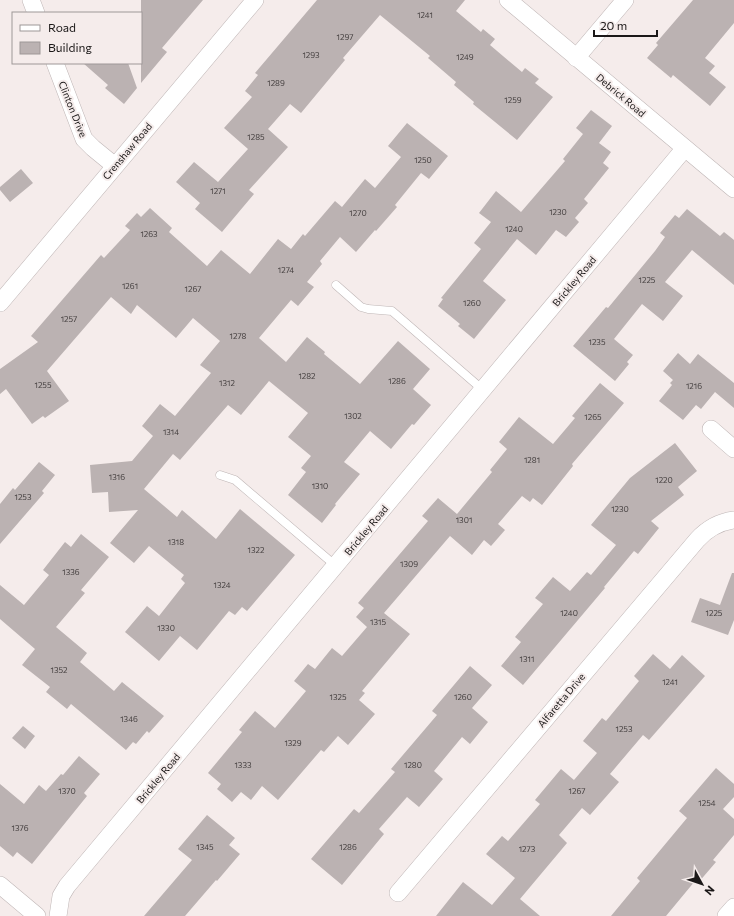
<svg xmlns="http://www.w3.org/2000/svg" width="734" height="916" viewBox="0 0 734 916" font-family="Commissioner,sans-serif">
	<style>
		.building { fill: #bbb2b2 }
		.lines { fill: none; stroke-linecap: round; stroke-linejoin: round }
		.lane-casing { stroke: #bfb6b6; stroke-width: 9 }
		.street-casing { stroke: #bfb6b6; stroke-width: 18 }
		.lane { stroke: #fff; stroke-width: 8 }
		.street { stroke: #fff; stroke-width: 17 }
		.labels { text-anchor: middle; stroke-width: 4; stroke-linejoin: round; paint-order: stroke }
		.number-label { font-size: 8px; fill: #433e3e }
		.street-label { font-size: 10px; fill: #1b1818; stroke: #f5eceb }
	</style>
	<rect width="100%" height="100%" fill="#f5eceb"/>
	<!-- building -->
	<path class="building" d="M 141,0 L 203,0 L 162,48 L 167,52 L 141,83 Z
		M 317,0 L 465,0 L 456,11 L 481,32 L 483,29 L 495,39 L 490,45 L 522,72 L 525,68 L 539,79 L 535,83 L 553,97 L 517,140 L 473,104 L 474,102 L 454,85 L 456,82 L 428,58 L 430,56 L 380,15 L 343,58 L 345,60 L 301,113 L 290,104 L 268,129 L 288,147 L 249,190 L 254,194 L 222,232 L 195,209 L 200,203 L 176,182 L 194,162 L 218,182 L 248,149 L 224,128 L 252,97 L 245,91 L 258,75 L 255,73 Z
		M 693,0 L 734,0 L 734,23 L 705,58 L 715,66 L 709,73 L 726,87 L 710,106 L 673,75 L 671,78 L 647,58 L 658,45 L 656,43 Z
		M 83,63 L 128,63 L 137,88 L 124,104 L 105,88 L 108,85 Z
		M 591,110 L 612,126 L 599,143 L 611,152 L 603,163 L 609,168 L 584,199 L 588,203 L 575,218 L 579,222 L 566,237 L 556,230 L 536,255 L 517,239 L 483,281 L 506,300 L 474,339 L 458,326 L 460,324 L 438,306 L 443,299 L 441,298 L 481,249 L 474,243 L 491,222 L 479,213 L 496,191 L 521,212 L 565,161 L 563,159 L 583,134 L 576,128 Z
		M 407,123 L 448,156 L 429,179 L 421,173 L 395,205 L 397,207 L 376,231 L 375,230 L 356,252 L 340,237 L 320,261 L 322,264 L 307,282 L 314,287 L 298,306 L 291,300 L 259,338 L 286,362 L 307,337 L 325,352 L 324,354 L 360,384 L 398,341 L 430,369 L 413,389 L 431,405 L 414,425 L 412,424 L 391,449 L 370,431 L 344,462 L 360,474 L 335,504 L 336,505 L 322,523 L 288,495 L 306,472 L 301,468 L 311,456 L 288,437 L 308,413 L 269,381 L 241,415 L 228,405 L 180,460 L 173,454 L 144,489 L 177,517 L 182,510 L 216,539 L 240,509 L 295,555 L 247,611 L 242,607 L 235,615 L 229,611 L 197,650 L 180,636 L 159,661 L 125,632 L 147,606 L 159,616 L 185,583 L 181,579 L 184,575 L 149,546 L 134,563 L 110,543 L 138,510 L 109,512 L 108,492 L 92,493 L 90,465 L 132,461 L 153,436 L 142,426 L 160,404 L 175,416 L 211,373 L 200,365 L 220,341 L 193,318 L 176,338 L 137,305 L 131,314 L 111,297 L 47,371 L 69,401 L 45,418 L 43,416 L 32,424 L 6,389 L 0,394 L 0,369 L 38,342 L 31,336 L 101,255 L 104,258 L 130,230 L 125,226 L 137,213 L 141,217 L 150,208 L 172,228 L 169,232 L 207,266 L 221,250 L 250,274 L 278,239 L 291,249 L 303,234 L 305,236 L 335,201 L 342,207 L 365,179 L 375,188 L 401,157 L 388,146 Z
		M 21,169 L 33,183 L 10,202 L 0,190 L 0,187 Z
		M 687,209 L 720,236 L 724,232 L 734,240 L 734,285 L 692,250 L 665,282 L 683,296 L 663,321 L 642,304 L 614,339 L 633,355 L 627,362 L 629,364 L 615,381 L 573,346 L 606,307 L 608,308 L 655,251 L 665,237 L 660,233 L 675,215 L 679,218 Z
		M 678,353 L 690,364 L 698,354 L 734,383 L 734,408 L 715,392 L 701,409 L 696,405 L 683,420 L 659,401 L 672,385 L 670,383 L 673,380 L 663,371 Z
		M 600,383 L 624,403 L 572,464 L 573,466 L 542,505 L 533,498 L 530,502 L 522,496 L 498,524 L 505,530 L 491,546 L 484,540 L 472,555 L 450,536 L 384,613 L 410,634 L 362,691 L 365,693 L 359,700 L 375,714 L 348,745 L 338,736 L 324,752 L 321,750 L 278,800 L 262,786 L 251,800 L 241,792 L 232,802 L 217,789 L 221,784 L 208,773 L 242,732 L 239,730 L 255,711 L 275,728 L 306,691 L 294,681 L 308,664 L 315,669 L 332,648 L 342,656 L 367,627 L 356,617 L 364,608 L 358,603 L 428,521 L 422,516 L 438,498 L 457,514 L 492,472 L 490,470 L 507,449 L 499,442 L 519,417 L 553,444 L 575,418 L 572,416 Z
		M 675,443 L 697,471 L 678,487 L 684,495 L 651,521 L 659,528 L 638,554 L 634,551 L 604,587 L 605,588 L 523,685 L 501,666 L 521,642 L 515,637 L 543,604 L 535,598 L 553,577 L 570,591 L 587,572 L 591,575 L 616,545 L 591,525 L 630,478 Z
		M 39,462 L 55,475 L 42,491 L 44,493 L 0,544 L 0,504 L 13,488 L 15,490 Z
		M 81,534 L 109,557 L 81,590 L 85,593 L 56,627 L 87,653 L 80,662 L 114,691 L 122,682 L 164,716 L 149,733 L 147,731 L 136,744 L 133,742 L 126,750 L 71,704 L 67,709 L 46,692 L 50,687 L 22,665 L 35,649 L 0,619 L 0,585 L 24,605 L 49,575 L 43,570 L 65,542 L 71,547 Z
		M 732,573 L 734,573 L 734,620 L 728,635 L 691,622 L 700,598 L 720,605 Z
		M 653,654 L 670,669 L 682,655 L 705,676 L 649,740 L 643,735 L 610,774 L 619,782 L 590,815 L 582,808 L 559,835 L 567,843 L 520,899 L 540,916 L 436,916 L 463,882 L 492,905 L 515,878 L 486,854 L 502,836 L 508,841 L 540,804 L 535,800 L 561,769 L 574,780 L 597,753 L 583,741 L 602,718 L 606,721 L 639,681 L 634,676 Z
		M 470,666 L 492,685 L 472,708 L 488,722 L 470,744 L 462,737 L 434,771 L 443,779 L 419,807 L 407,797 L 379,829 L 384,834 L 342,885 L 311,859 L 354,809 L 359,813 L 395,772 L 391,769 L 437,715 L 432,711 Z
		M 23,726 L 35,736 L 25,749 L 12,738 Z
		M 79,756 L 100,774 L 84,793 L 87,796 L 32,864 L 17,852 L 13,857 L 0,846 L 0,784 L 24,804 L 39,785 L 46,791 L 61,774 L 63,775 Z
		M 716,768 L 734,784 L 734,797 L 723,809 L 734,819 L 734,835 L 713,860 L 716,862 L 698,883 L 695,881 L 666,916 L 611,916 L 640,881 L 637,878 L 687,818 L 679,811 Z
		M 207,815 L 235,838 L 229,845 L 240,854 L 217,881 L 216,880 L 185,916 L 144,916 L 192,860 L 178,849 Z"/>
	<g class="lines">
		<!-- lane casing -->
		<g class="lane-casing">
			<path id="lane" d="M 336,285 L 361,307 L 368,309 L 392,311 L 483,390
				M 220,475 L 235,480 L 336,566"/>
		</g>
		<!-- street casing -->
		<g class="street-casing">
			<path id="street" d="M 31,0 L 36,13
				M 508,0 L 734,189
				M 576,58 L 625,0
				M 55,63 L 84,139 L 93,148 L 115,166
				M 0,303 L 255,0
				M 711,429 L 734,449
				M 0,885 L 37,916
				M 398,893 L 697,540 C 707,529 719,522 734,520
				M 58,916 L 61,896 L 67,886 L 685,148
				M 726,916 L 734,907"/>
		</g>
		<!-- lane -->
		<use href="#lane" class="lane"/>
		<!-- street -->
		<use href="#street" class="street"/>
	</g>
	<g class="labels">
		<!-- number labels -->
		<g class="number-label">
			<text x="425" y="18">1241</text>
			<text x="345" y="40">1297</text>
			<text x="311" y="58">1293</text>
			<text x="465" y="60">1249</text>
			<text x="276" y="86">1289</text>
			<text x="513" y="103">1259</text>
			<text x="256" y="140">1285</text>
			<text x="423" y="163">1250</text>
			<text x="218" y="194">1271</text>
			<text x="558" y="215">1230</text>
			<text x="358" y="216">1270</text>
			<text x="514" y="232">1240</text>
			<text x="149" y="237">1263</text>
			<text x="286" y="273">1274</text>
			<text x="647" y="283">1225</text>
			<text x="130" y="289">1261</text>
			<text x="193" y="292">1267</text>
			<text x="472" y="306">1260</text>
			<text x="69" y="322">1257</text>
			<text x="238" y="339">1278</text>
			<text x="597" y="345">1235</text>
			<text x="307" y="379">1282</text>
			<text x="397" y="384">1286</text>
			<text x="227" y="386">1312</text>
			<text x="43" y="388">1255</text>
			<text x="694" y="389">1216</text>
			<text x="353" y="419">1302</text>
			<text x="593" y="420">1265</text>
			<text x="171" y="435">1314</text>
			<text x="532" y="463">1281</text>
			<text x="117" y="480">1316</text>
			<text x="664" y="483">1220</text>
			<text x="320" y="489">1310</text>
			<text x="23" y="500">1253</text>
			<text x="620" y="512">1230</text>
			<text x="464" y="523">1301</text>
			<text x="176" y="545">1318</text>
			<text x="256" y="553">1322</text>
			<text x="409" y="567">1309</text>
			<text x="71" y="575">1336</text>
			<text x="222" y="588">1324</text>
			<text x="569" y="616">1240</text>
			<text x="714" y="616">1225</text>
			<text x="378" y="625">1315</text>
			<text x="166" y="631">1330</text>
			<text x="527" y="662">1311</text>
			<text x="59" y="673">1352</text>
			<text x="670" y="685">1241</text>
			<text x="338" y="700">1325</text>
			<text x="463" y="700">1260</text>
			<text x="129" y="722">1346</text>
			<text x="624" y="732">1253</text>
			<text x="293" y="746">1329</text>
			<text x="243" y="768">1333</text>
			<text x="413" y="768">1280</text>
			<text x="67" y="794">1370</text>
			<text x="577" y="794">1267</text>
			<text x="707" y="806">1254</text>
			<text x="20" y="831">1376</text>
			<text x="205" y="850">1345</text>
			<text x="348" y="850">1286</text>
			<text x="527" y="852">1273</text>
		</g>
		<!-- street labels -->
		<g class="street-label">
			<text transform="translate(621 95) rotate(40)" y="4">Debrick Road</text>
			<text transform="translate(73 109) rotate(68)" y="4">Clinton Drive</text>
			<text transform="translate(127 151) rotate(-50)" y="4">Crenshaw Road</text>
			<text transform="translate(574 281) rotate(-50)" y="4">Brickley Road</text>
			<text transform="translate(366 530) rotate(-50)" y="4">Brickley Road</text>
			<text transform="translate(561 700) rotate(-50)" y="4">Alfaretta Drive</text>
			<text transform="translate(158 778) rotate(-50)" y="4">Brickley Road</text>
		</g>
	</g>
	<!-- legend -->
	<rect x="12" y="12" width="130" height="52" fill="#f5eceb" stroke="#9e9797"/>
	<rect x="20" y="25" width="20" height="6" fill="#ffffff" stroke="#9e9797"/>
	<text x="48" y="32" font-size="12" fill="#1b1818">Road</text>
	<rect x="20" y="42" width="20" height="12" fill="#bbb2b2" stroke="#9e9797"/>
	<text x="48" y="52" font-size="12" fill="#1b1818">Building</text>
	<!-- north arrow -->
	<g transform="translate(702 884) rotate(130)" stroke="#f5eceb" stroke-width="3" paint-order="stroke">
	<path d="M0-3L7 15L0 10L-7 15Z" fill="#1b1818"/>
	<text y="-6" font-size="11" font-weight="bold" text-anchor="middle" fill="#1b1818">N</text>
	</g>
	<!-- scale -->
	<path d="M594 30v6h63v-6" fill="none" stroke="#1b1818" stroke-width="2"/>
	<text x="600" y="30" font-size="12" fill="#1b1818" stroke="#f5eceb" stroke-width="3" paint-order="stroke">20 m</text>
</svg>
